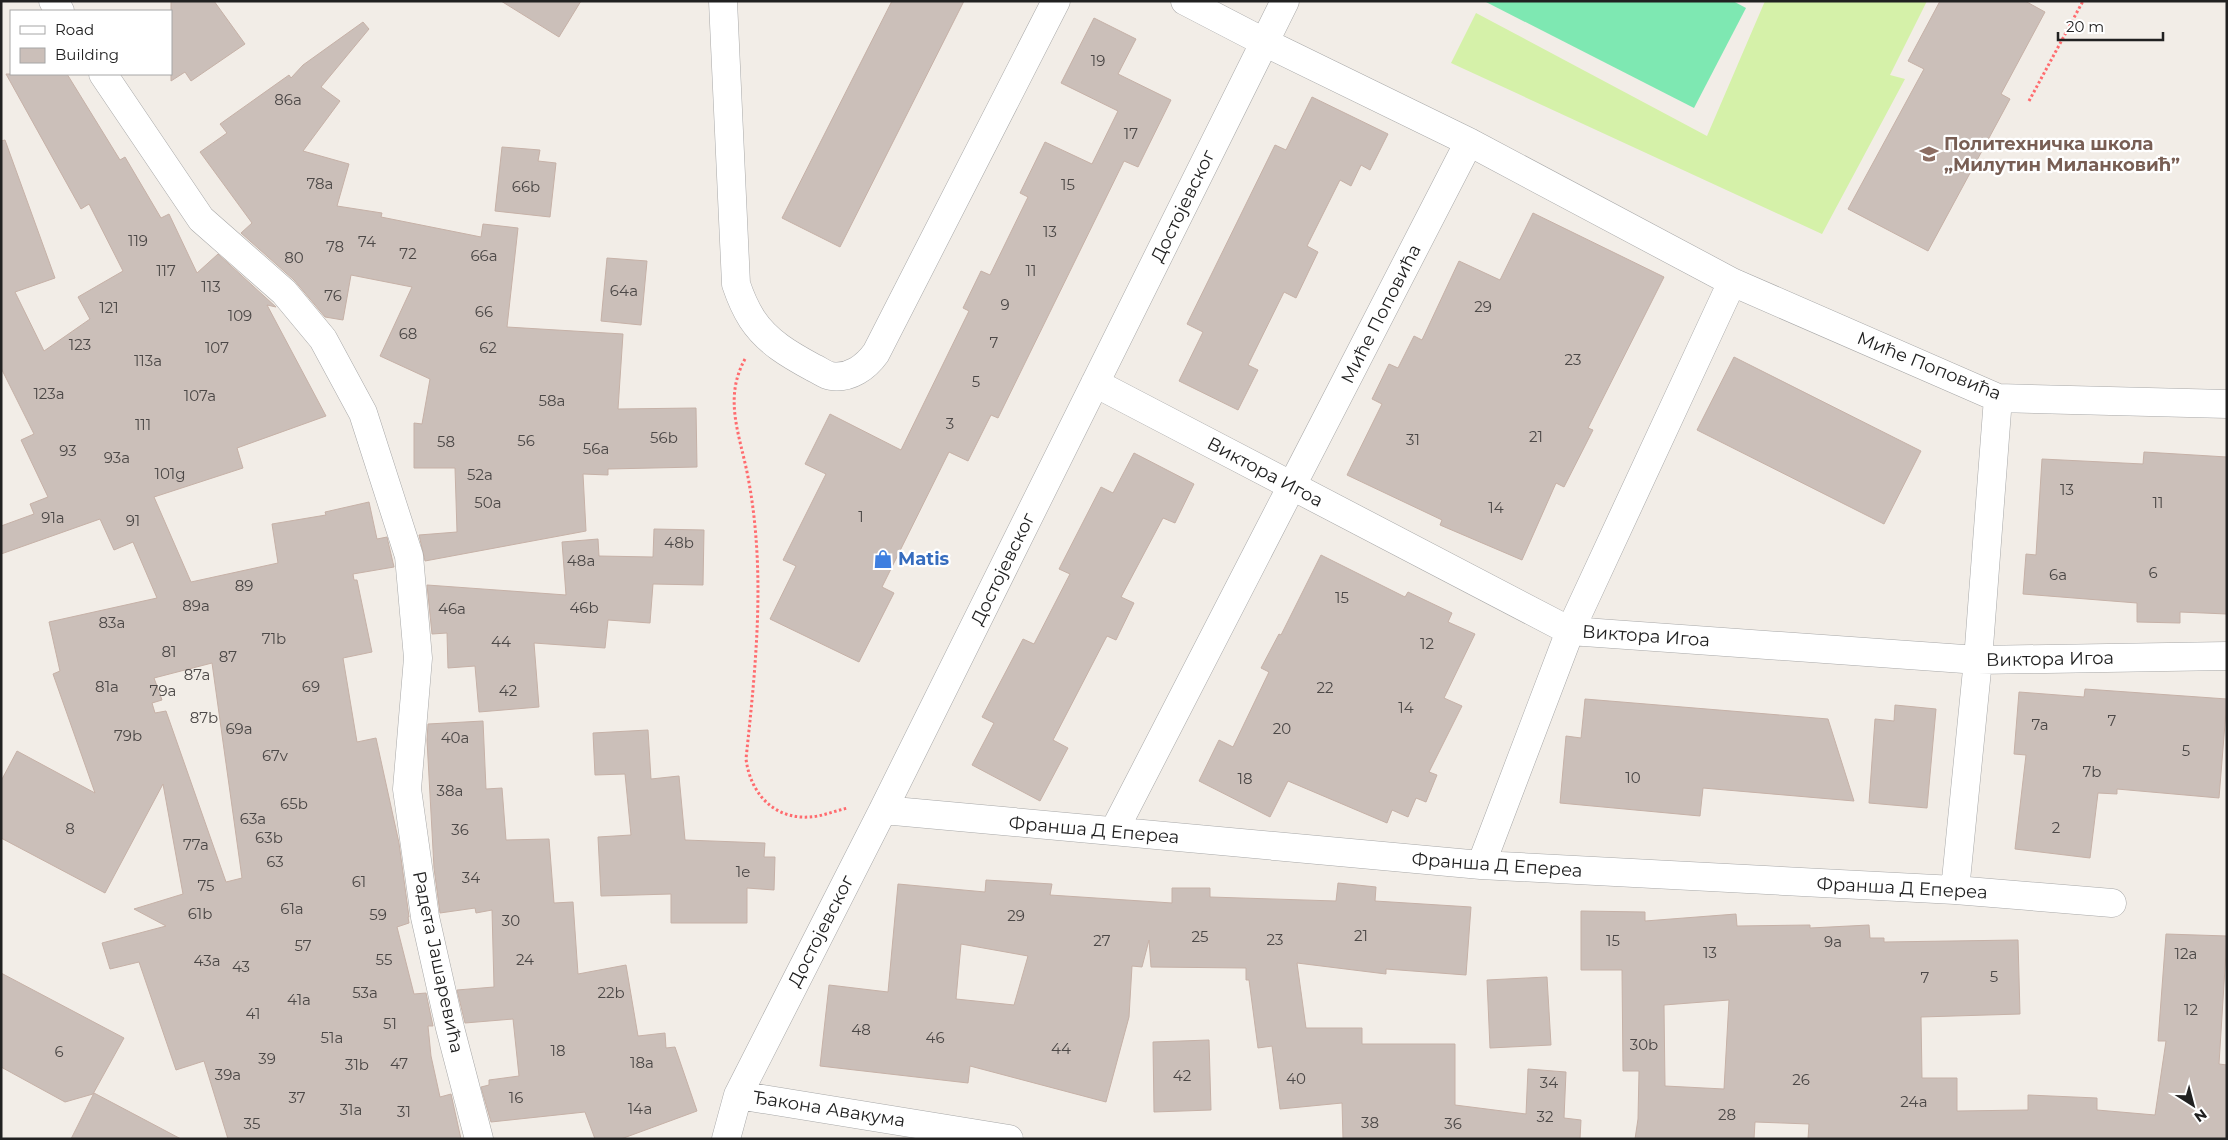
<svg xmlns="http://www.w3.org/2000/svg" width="2228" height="1140" viewBox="0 0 2228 1140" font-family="Montserrat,sans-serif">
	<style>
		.grass { fill: #d5f1a9 }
		.pitch { fill: #7ee8b2 }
		.building { fill: #cbbfb9; stroke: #c6b1a7; fill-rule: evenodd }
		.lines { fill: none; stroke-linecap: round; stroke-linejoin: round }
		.minor-casing { stroke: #a8a8a8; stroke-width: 29 }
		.path { stroke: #ff6b6e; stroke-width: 3; stroke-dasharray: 2.5 2.5; stroke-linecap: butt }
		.minor { stroke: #fff; stroke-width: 28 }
		.labels { text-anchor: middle; stroke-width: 4.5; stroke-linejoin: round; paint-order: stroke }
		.number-label { font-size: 15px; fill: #4c4847 }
		.education-label { font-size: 18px; font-weight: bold; fill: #785e54; stroke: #fff; text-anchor: start }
		.street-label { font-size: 18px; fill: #212121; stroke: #fff }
		.shop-label { font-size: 18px; font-weight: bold; fill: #366cbe; stroke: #fff; text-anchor: start }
	</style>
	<rect width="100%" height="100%" fill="#f2ede7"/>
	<!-- grass -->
	<path class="grass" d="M 1765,1 L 1927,1 L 1890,75 L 1905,79 L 1822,234 L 1451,63 L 1476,13 L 1707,136 Z"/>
	<!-- pitch -->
	<path class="pitch" d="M 1733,1 L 1746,8 L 1694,108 L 1486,2 Z"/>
	<!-- building -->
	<path class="building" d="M 171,1 L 214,1 L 245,44 L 191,81 L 185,72 L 171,81 Z
		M 501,1 L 581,1 L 559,37 Z
		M 892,1 L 964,1 L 840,247 L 782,218 Z
		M 1940,1 L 2025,1 L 2045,12 L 2001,94 L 2010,99 L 1928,251 L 1848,209 L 1924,69 L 1908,61 Z
		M 1094,18 L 1136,39 L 1118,74 L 1171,100 L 1138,167 L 1124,161 L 998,418 L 991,415 L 968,461 L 949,452 L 882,587 L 894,593 L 859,662 L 770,619 L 796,566 L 783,560 L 826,474 L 805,464 L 830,414 L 901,450 L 969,311 L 963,308 L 981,271 L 990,275 L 1028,197 L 1020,193 L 1045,142 L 1092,164 L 1118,111 L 1061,83 Z
		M 363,22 L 369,29 L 321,87 L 340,101 L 303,151 L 349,164 L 337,206 L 382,213 L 381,217 L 481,237 L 483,224 L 518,228 L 507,327 L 623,334 L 618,409 L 696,408 L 697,467 L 608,469 L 608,475 L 583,474 L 586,531 L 425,561 L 419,535 L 457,532 L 455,468 L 414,468 L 414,423 L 422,424 L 430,379 L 380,356 L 412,287 L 351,275 L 343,320 L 325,317 L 294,280 L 241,233 L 252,223 L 200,152 L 227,133 L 220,124 L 289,75 L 291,78 L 303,65 Z
		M 6,74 L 67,74 L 120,160 L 125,157 L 161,218 L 169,214 L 197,273 L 218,254 L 276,307 L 267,305 L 326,416 L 237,448 L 243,468 L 154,497 L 191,582 L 278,563 L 272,524 L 326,515 L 325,512 L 369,502 L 377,539 L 387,537 L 394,567 L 353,574 L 354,580 L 357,580 L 372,652 L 343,658 L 357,742 L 376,738 L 399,843 L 409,917 L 408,917 L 409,923 L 397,927 L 414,994 L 426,993 L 433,1026 L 428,1026 L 431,1056 L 440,1097 L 451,1094 L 461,1139 L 228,1139 L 204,1061 L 176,1070 L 139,962 L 110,969 L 102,943 L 166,926 L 134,909 L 183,894 L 163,784 L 105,893 L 1,838 L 1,781 L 17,751 L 95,793 L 53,674 L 60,671 L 49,622 L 157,598 L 133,542 L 114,550 L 100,519 L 1,554 L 1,526 L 34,514 L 30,504 L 48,497 L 21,440 L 34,434 L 1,368 L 1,141 L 5,140 L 55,278 L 15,292 L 44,351 L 90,319 L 78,297 L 123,271 L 89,204 L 81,209 ZM 212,663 L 242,878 L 226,882 L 166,711 L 155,713 L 152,703 L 162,700 L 154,678 Z
		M 1312,97 L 1388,134 L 1370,170 L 1361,165 L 1351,186 L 1340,180 L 1307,246 L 1318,252 L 1296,298 L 1284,292 L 1248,365 L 1258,370 L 1238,410 L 1179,381 L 1203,332 L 1187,324 L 1275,145 L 1286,150 Z
		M 502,147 L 540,150 L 538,161 L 556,163 L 550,217 L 495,211 Z
		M 1533,213 L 1664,277 L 1588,428 L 1593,430 L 1564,487 L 1556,483 L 1522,560 L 1440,525 L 1442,520 L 1347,475 L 1382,404 L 1372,399 L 1389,364 L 1398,368 L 1414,336 L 1422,340 L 1459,261 L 1500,280 Z
		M 607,258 L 647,261 L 641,325 L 601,321 Z
		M 1734,357 L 1921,451 L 1884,524 L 1697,430 Z
		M 2144,452 L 2227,457 L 2227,614 L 2180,612 L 2180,623 L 2137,622 L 2137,603 L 2023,594 L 2026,554 L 2036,555 L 2042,459 L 2143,464 Z
		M 1134,453 L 1194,484 L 1175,523 L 1163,518 L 1121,597 L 1134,603 L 1116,640 L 1107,636 L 1053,740 L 1068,748 L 1040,801 L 972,765 L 994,723 L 982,717 L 1023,639 L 1034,644 L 1070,574 L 1059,569 L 1101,487 L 1113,493 Z
		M 654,529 L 704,530 L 703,585 L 653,584 L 650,623 L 608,620 L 605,648 L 534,643 L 539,707 L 479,712 L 475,666 L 448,668 L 447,633 L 432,634 L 427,585 L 566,595 L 562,542 L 598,539 L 599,556 L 653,557 Z
		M 1321,555 L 1405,597 L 1408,592 L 1452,613 L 1448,622 L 1475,634 L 1444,698 L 1462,706 L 1429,772 L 1437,775 L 1426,802 L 1416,798 L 1408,817 L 1392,810 L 1387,823 L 1288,781 L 1270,817 L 1199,781 L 1219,740 L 1233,747 L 1269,672 L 1261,668 L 1279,634 L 1281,635 Z
		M 2085,689 L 2227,699 L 2219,798 L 2117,789 L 2117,794 L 2098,793 L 2090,858 L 2015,849 L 2026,755 L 2014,754 L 2019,692 L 2084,697 Z
		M 1585,699 L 1828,719 L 1854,801 L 1703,788 L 1700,816 L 1560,803 L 1566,736 L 1581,738 Z
		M 1895,705 L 1936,709 L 1927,808 L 1869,803 L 1875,719 L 1894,721 Z
		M 483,721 L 486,789 L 502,788 L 506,840 L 549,839 L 554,903 L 573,902 L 578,974 L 626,965 L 638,1036 L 665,1033 L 666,1048 L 675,1047 L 697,1111 L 621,1139 L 595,1139 L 585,1112 L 491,1122 L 481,1087 L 489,1085 L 489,1080 L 519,1076 L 513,1019 L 465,1023 L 457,990 L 494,987 L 492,910 L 476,913 L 475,908 L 440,913 L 434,868 L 427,740 L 428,724 Z
		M 648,730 L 651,779 L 679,776 L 685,840 L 765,843 L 764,857 L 775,857 L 774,890 L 747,888 L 747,923 L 671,923 L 671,894 L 601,896 L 598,837 L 631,835 L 625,774 L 595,775 L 593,733 Z
		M 986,880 L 1052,884 L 1050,895 L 1172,903 L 1172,888 L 1210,888 L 1210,897 L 1336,901 L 1338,883 L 1376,887 L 1375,901 L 1471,907 L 1466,975 L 1386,969 L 1386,974 L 1297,963 L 1306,1028 L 1362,1028 L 1362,1044 L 1455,1044 L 1455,1105 L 1526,1114 L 1528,1069 L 1566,1072 L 1564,1118 L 1581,1120 L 1580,1139 L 1343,1139 L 1342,1103 L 1280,1109 L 1272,1046 L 1258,1048 L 1249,980 L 1246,980 L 1246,968 L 1151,967 L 1149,940 L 1142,967 L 1132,966 L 1129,1017 L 1106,1102 L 970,1066 L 968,1083 L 820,1066 L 829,985 L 888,992 L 898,884 L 985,892 ZM 961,944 L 1028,956 L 1014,1005 L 956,999 Z
		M 1581,911 L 1645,912 L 1645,921 L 1736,914 L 1737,926 L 1810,925 L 1810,928 L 1869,925 L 1870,938 L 1884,938 L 1884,942 L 2018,940 L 2020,1014 L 1921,1017 L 1922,1078 L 1957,1078 L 1957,1111 L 2028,1110 L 2028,1095 L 2097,1098 L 2097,1110 L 2155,1115 L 2166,1041 L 2158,1041 L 2166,934 L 2227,936 L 2219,1064 L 2227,1065 L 2227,1139 L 1808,1139 L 1809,1124 L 1755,1122 L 1754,1139 L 1635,1139 L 1638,1119 L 1639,1071 L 1623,1071 L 1622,970 L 1581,970 ZM 1729,1000 L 1724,1089 L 1665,1086 L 1664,1005 Z
		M 1,973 L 124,1038 L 93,1094 L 65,1102 L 1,1067 Z
		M 1547,977 L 1551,1045 L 1490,1048 L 1487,980 Z
		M 1209,1040 L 1211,1110 L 1154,1112 L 1153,1042 Z
		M 94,1093 L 181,1139 L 71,1139 Z"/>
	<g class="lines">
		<!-- minor casing -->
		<g class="minor-casing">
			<path id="minor" d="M 53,1 L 60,11
				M 723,1 L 736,284 C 740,296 745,308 752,319 C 767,342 790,355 814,368 C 819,370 825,375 831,376 C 850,379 866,367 876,353 L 1056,1
				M 1185,1 L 1264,42 L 1469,142 L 1732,282 L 1998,398 L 2227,404
				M 103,74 L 201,219 L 284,292 L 323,339 L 363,413 L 409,556 L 418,658 L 407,789 L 425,917 L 450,1028 L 479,1139
				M 1095,383 L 1570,631 L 1978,660 L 2227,656
				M 883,810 L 1481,865 L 1955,890 L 2112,903
				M 1114,831 L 1469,142
				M 1481,865 L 1570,631 L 1732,282
				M 1955,890 L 1978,660 L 1998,398
				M 738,1095 L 1009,1139
				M 726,1139 L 738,1095 L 883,810 L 1285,1"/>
		</g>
		<!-- path -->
		<path class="path" d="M 2029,101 L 2083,1
			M 745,359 C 723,399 740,435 748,477 C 766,572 756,664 746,759 C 751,797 778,823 818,816 C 828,814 838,810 848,808"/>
		<!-- minor -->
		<use href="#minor" class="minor"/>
	</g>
	<!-- icons -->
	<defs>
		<g id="school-bare" transform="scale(1.5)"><path d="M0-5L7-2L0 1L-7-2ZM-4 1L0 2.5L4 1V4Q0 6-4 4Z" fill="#8d6e63" stroke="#fff" stroke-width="2.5" paint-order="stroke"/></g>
		<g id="shop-bare" transform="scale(1.5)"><path d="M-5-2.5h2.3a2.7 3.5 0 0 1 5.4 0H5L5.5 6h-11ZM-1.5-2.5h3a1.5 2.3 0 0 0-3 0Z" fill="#3f7fe0" stroke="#fff" stroke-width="2.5" paint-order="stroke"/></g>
	</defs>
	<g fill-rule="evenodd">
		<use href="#school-bare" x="1929" y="154"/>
		<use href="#shop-bare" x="883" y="559"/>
	</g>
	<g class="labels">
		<!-- number labels -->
		<g class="number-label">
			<text x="1098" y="66">19</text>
			<text x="288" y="105">86a</text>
			<text x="1131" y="139">17</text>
			<text x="320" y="189">78a</text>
			<text x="1068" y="190">15</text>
			<text x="526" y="192">66b</text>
			<text x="1050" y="237">13</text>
			<text x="138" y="246">119</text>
			<text x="367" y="247">74</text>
			<text x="335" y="252">78</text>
			<text x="408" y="259">72</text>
			<text x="484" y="261">66a</text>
			<text x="294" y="263">80</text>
			<text x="166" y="276">117</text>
			<text x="1031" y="276">11</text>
			<text x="211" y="292">113</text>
			<text x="624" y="296">64a</text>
			<text x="333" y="301">76</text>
			<text x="1005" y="310">9</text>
			<text x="1483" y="312">29</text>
			<text x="109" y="313">121</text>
			<text x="484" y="317">66</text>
			<text x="240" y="321">109</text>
			<text x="408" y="339">68</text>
			<text x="994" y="348">7</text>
			<text x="80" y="350">123</text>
			<text x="217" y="353">107</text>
			<text x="488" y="353">62</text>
			<text x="1573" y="365">23</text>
			<text x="148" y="366">113a</text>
			<text x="976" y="387">5</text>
			<text x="49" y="399">123a</text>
			<text x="200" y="401">107a</text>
			<text x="552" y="406">58a</text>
			<text x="950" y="429">3</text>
			<text x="143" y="430">111</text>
			<text x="1536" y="442">21</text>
			<text x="664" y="443">56b</text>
			<text x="1413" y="445">31</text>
			<text x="526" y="446">56</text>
			<text x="446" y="447">58</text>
			<text x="596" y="454">56a</text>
			<text x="68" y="456">93</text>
			<text x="117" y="463">93a</text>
			<text x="170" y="479">101g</text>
			<text x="480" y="480">52a</text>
			<text x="2067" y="495">13</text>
			<text x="488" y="508">50a</text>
			<text x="2158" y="508">11</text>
			<text x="1496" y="513">14</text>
			<text x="861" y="522">1</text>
			<text x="53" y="523">91a</text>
			<text x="133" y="526">91</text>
			<text x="679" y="548">48b</text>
			<text x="581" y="566">48a</text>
			<text x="2153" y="578">6</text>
			<text x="2058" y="580">6a</text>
			<text x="244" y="591">89</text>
			<text x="1342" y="603">15</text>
			<text x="196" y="611">89a</text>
			<text x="584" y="613">46b</text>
			<text x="452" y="614">46a</text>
			<text x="112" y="628">83a</text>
			<text x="274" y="644">71b</text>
			<text x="501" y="647">44</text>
			<text x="1427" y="649">12</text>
			<text x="169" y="657">81</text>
			<text x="228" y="662">87</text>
			<text x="197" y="680">87a</text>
			<text x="107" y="692">81a</text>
			<text x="311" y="692">69</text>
			<text x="1325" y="693">22</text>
			<text x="163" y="696">79a</text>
			<text x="508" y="696">42</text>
			<text x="1406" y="713">14</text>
			<text x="204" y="723">87b</text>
			<text x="2112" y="726">7</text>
			<text x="2040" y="730">7a</text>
			<text x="239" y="734">69a</text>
			<text x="1282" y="734">20</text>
			<text x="128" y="741">79b</text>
			<text x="455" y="743">40a</text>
			<text x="2186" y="756">5</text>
			<text x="275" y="761">67v</text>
			<text x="2092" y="777">7b</text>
			<text x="1633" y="783">10</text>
			<text x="1245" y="784">18</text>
			<text x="450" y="796">38a</text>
			<text x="294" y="809">65b</text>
			<text x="253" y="824">63a</text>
			<text x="2056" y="833">2</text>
			<text x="70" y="834">8</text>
			<text x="460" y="835">36</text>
			<text x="269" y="843">63b</text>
			<text x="196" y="850">77a</text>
			<text x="275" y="867">63</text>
			<text x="743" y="877">1e</text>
			<text x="471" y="883">34</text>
			<text x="359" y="887">61</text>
			<text x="206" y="891">75</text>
			<text x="292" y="914">61a</text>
			<text x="200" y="919">61b</text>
			<text x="378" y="920">59</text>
			<text x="1016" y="921">29</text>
			<text x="511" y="926">30</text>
			<text x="1361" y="941">21</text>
			<text x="1200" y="942">25</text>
			<text x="1275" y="945">23</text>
			<text x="1102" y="946">27</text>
			<text x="1613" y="946">15</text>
			<text x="1833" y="947">9a</text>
			<text x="303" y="951">57</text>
			<text x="1710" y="958">13</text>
			<text x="2186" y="959">12a</text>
			<text x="384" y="965">55</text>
			<text x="525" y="965">24</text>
			<text x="207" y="966">43a</text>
			<text x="241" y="972">43</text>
			<text x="1994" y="982">5</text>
			<text x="1925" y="983">7</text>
			<text x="365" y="998">53a</text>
			<text x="611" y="998">22b</text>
			<text x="299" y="1005">41a</text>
			<text x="2191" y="1015">12</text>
			<text x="253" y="1019">41</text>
			<text x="390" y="1029">51</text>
			<text x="861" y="1035">48</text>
			<text x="332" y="1043">51a</text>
			<text x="935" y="1043">46</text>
			<text x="1644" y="1050">30b</text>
			<text x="1061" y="1054">44</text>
			<text x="558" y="1056">18</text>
			<text x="59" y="1057">6</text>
			<text x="267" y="1064">39</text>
			<text x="642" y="1068">18a</text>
			<text x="399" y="1069">47</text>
			<text x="357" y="1070">31b</text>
			<text x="228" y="1080">39a</text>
			<text x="1182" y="1081">42</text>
			<text x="1296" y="1084">40</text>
			<text x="1801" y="1085">26</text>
			<text x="1549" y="1088">34</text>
			<text x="297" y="1103">37</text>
			<text x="516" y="1103">16</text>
			<text x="1914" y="1107">24a</text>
			<text x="640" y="1114">14a</text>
			<text x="351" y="1115">31a</text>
			<text x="404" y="1117">31</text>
			<text x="1727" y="1120">28</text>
			<text x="1545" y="1122">32</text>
			<text x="1370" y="1128">38</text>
			<text x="252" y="1129">35</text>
			<text x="1453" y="1129">36</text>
		</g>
		<!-- education labels -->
		<g class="education-label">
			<text x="1944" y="150">Политехничка школа<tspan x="1944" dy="21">„Милутин Миланковић”</tspan></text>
		</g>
		<!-- street labels -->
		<g class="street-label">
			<text transform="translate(1183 206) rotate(-64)" y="6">Достојевског</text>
			<text transform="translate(1381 314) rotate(-63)" y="6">Миће Поповића</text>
			<text transform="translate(1929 366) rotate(22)" y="6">Миће Поповића</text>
			<text transform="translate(1265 472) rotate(28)" y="6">Виктора Игоа</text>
			<text transform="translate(1003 569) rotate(-64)" y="6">Достојевског</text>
			<text transform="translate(1646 636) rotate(4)" y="6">Виктора Игоа</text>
			<text transform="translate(2050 659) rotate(-1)" y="6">Виктора Игоа</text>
			<text transform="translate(1094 830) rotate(5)" y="6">Франша Д Епереа</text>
			<text transform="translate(1497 865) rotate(4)" y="6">Франша Д Епереа</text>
			<text transform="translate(1902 888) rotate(3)" y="6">Франша Д Епереа</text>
			<text transform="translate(821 931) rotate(-63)" y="6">Достојевског</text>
			<text transform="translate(438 962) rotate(78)" y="6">Радета Јашаревића</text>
			<text transform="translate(829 1109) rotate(9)" y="6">Ђакона Авакума</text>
		</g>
		<!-- shop labels -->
		<g class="shop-label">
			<text x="898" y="565">Matis</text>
		</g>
	</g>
	<!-- border -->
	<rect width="2228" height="1140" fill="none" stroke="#212121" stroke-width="5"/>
	<!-- legend -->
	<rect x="10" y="10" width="162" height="65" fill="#ffffff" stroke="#a6a6a6"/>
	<rect x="20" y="26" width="25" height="8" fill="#ffffff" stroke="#a6a6a6"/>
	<text x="55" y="35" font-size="15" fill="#212121">Road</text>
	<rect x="20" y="48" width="25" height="15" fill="#cbbfb9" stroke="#a6a6a6"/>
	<text x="55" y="60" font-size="15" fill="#212121">Building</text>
	<!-- north arrow -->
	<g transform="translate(2193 1105) rotate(144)" stroke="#ffffff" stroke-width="4" paint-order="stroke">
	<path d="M0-4L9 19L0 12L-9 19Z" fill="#212121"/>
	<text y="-8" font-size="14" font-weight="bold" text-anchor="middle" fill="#212121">N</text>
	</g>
	<!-- scale -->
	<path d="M2058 32v8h105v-8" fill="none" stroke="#212121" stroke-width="2.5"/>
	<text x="2066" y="32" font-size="15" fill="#212121" stroke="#ffffff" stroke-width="4" paint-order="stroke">20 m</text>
</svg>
